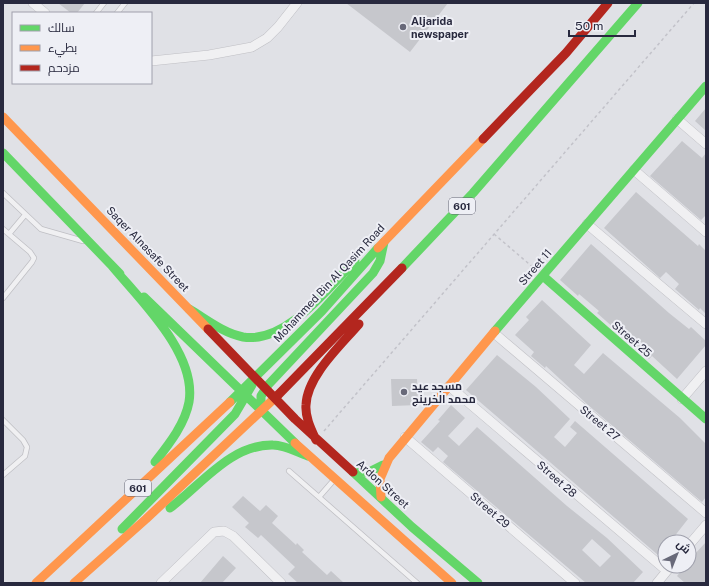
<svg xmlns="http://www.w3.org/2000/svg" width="709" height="586" viewBox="0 0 709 586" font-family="'Public Sans',Cairo,sans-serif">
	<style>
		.building { fill: #c6c7cc; fill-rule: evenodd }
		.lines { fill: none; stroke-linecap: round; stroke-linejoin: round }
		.lane-casing { stroke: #bfbfc4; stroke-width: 6 }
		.street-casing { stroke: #bfbfc4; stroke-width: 10 }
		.path { stroke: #c2c2c9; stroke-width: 1.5; stroke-dasharray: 3 3; stroke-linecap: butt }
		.lane { stroke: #f0f0f2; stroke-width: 4.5 }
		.street { stroke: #f0f0f2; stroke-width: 9 }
		.fast { stroke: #63d668; stroke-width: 9 }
		.slow { stroke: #ff974d; stroke-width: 9 }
		.jam { stroke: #b3261e; stroke-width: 9 }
		.poi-dot { fill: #686979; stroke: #eeeff5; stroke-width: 1.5 }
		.labels { text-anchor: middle; stroke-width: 4; stroke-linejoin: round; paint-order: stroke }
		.shield { fill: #eeeff5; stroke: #636475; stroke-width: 1 }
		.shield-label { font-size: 10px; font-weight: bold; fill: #28293e }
		.poi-label { font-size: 11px; font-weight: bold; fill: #28293e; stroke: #eeeff5; text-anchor: start }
		.street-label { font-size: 11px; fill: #28293e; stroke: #eeeff5 }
	</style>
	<rect width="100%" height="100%" fill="#e0e1e6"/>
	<!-- building -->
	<path class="building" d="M 58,3 L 85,3 L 77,13 L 71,13 Z
		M 346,3 L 448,3 L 410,52 Z
		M 706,108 L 706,131 L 695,121 Z
		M 682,141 L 702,158 L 706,153 L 706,215 L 701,220 L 650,176 Z
		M 636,192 L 698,246 L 699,244 L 706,251 L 706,314 L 700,308 L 699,310 L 675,289 L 679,284 L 666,272 L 660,278 L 604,228 Z
		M 591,244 L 669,313 L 689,329 L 691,327 L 706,341 L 706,345 L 677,379 L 652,356 L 649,359 L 597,313 L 599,311 L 579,294 L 578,296 L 560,280 Z
		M 542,300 L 591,345 L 574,365 L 584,374 L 603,353 L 680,418 L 706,444 L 706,497 L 702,502 L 588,405 L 546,366 L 545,368 L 531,356 L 534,352 L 515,335 L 529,320 L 526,317 Z
		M 497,355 L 536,387 L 570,419 L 554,437 L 565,447 L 577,433 L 570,427 L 575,421 L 688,519 L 670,542 L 665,542 L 665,547 L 658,555 L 466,390 Z
		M 391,379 L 417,379 L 418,405 L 392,406 Z
		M 451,405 L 465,418 L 448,436 L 459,446 L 477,427 L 567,506 L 607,538 L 643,572 L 633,583 L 586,583 L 443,462 L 448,456 L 438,447 L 433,452 L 421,442 L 440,421 L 438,420 ZM 592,539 L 611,556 L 600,567 L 582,550 Z
		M 243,496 L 260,511 L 266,505 L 278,516 L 272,523 L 296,545 L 297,543 L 304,550 L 302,552 L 327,575 L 331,571 L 344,583 L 298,583 L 288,574 L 295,567 L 261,535 L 258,538 L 245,527 L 249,523 L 232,507 Z
		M 706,542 L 706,583 L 685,583 L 677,576 L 685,566 L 689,566 L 689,562 L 693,556 Z
		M 223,556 L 236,568 L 222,583 L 200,583 Z"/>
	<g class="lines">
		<!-- lane casing -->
		<g class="lane-casing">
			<path id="lane" d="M 96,13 L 104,3
				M 117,13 L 125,3
				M 3,193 L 41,229 L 83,241
				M 3,229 L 30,252 L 34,258 L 32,262 L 3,298
				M 9,234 L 25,215
				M 3,420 L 23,440 L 27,447 L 25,456 L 3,475
				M 289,471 L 417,583
				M 319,497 L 333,481"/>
		</g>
		<!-- street casing -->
		<g class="street-casing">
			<path id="street" d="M 33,3 L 45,13
				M 151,61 L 209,55 L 252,47 L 267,38 L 278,27 L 297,3
				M 677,119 L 706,144
				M 634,170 L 706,232
				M 587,224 L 706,324
				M 494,333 L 706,513
				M 449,386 L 667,571
				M 682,399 L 706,371
				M 405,437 L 575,583
				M 689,545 L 706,525
				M 161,583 L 214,532 L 224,531 L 233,536 L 281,583
				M 657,583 L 671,566"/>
		</g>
		<!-- path -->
		<path class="path" d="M 494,234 L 535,269
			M 324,431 L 694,3"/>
		<!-- lane -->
		<use href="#lane" class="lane"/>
		<!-- street -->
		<use href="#street" class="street"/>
		<!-- fast -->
		<path class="fast" d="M 3,153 L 120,274
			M 112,266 C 141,301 197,354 189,402 C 185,424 169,444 155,462
			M 402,268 L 473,193 L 638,3
			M 543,276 L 706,419
			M 144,297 L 295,443
			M 189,309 C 206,319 223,333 243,337 C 286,344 328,288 355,261
			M 495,331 L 706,86
			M 230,402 L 322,311 L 378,248
			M 261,412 L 261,396 L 268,385 L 373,273 L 380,261 L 384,242
			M 353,472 L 412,527 L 478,583
			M 354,473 L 369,472 L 383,465
			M 170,508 C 201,485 231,444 273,445 C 285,445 297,452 308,456
			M 122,529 L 235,414 L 252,385"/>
		<!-- slow -->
		<path class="slow" d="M 3,117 L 208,329
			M 378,248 L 483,139
			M 295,443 L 452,583
			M 381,497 L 380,479 L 389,458 L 495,331
			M 36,583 L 230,402
			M 74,583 L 146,519 L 278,395"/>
		<!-- jam -->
		<path class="jam" d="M 483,139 L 566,53 L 608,3
			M 208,329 L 295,419 L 353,472
			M 278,395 L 402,268
			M 316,440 C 311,429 305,417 306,405 C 307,376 341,345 359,324"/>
	</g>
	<!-- markers -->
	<g class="poi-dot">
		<circle cx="403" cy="27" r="4"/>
		<circle cx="404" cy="392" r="4"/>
	</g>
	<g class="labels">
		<!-- shield labels -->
		<g class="shield">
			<rect x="449" y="198" width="26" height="16" rx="3"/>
			<rect x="125" y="480" width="26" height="16" rx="3"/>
		</g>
		<g class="shield-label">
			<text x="462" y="210">601</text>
			<text x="138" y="492">601</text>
		</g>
		<!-- poi labels -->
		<g class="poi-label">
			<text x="411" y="25">Aljarida<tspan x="411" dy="13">newspaper</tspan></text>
			<text x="412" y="390">مسجد عيد<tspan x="412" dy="13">محمد الخرينج</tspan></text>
		</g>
		<!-- street labels -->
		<g class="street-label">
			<text transform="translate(148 249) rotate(46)" y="4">Saqer Alnasafe Street</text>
			<text transform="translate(535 267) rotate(-49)" y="4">Street 11</text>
			<text transform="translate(329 283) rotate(-47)" y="4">Mohammed Bin Al Qasim Road</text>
			<text transform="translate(632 339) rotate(41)" y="4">Street 25</text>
			<text transform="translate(600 423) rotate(40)" y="4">Street 27</text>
			<text transform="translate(557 479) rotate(41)" y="4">Street 28</text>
			<text transform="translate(383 484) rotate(42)" y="4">Ardon Street</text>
			<text transform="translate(490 510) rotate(41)" y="4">Street 29</text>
		</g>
	</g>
	<!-- border -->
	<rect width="709" height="586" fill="none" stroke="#28293e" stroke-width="8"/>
	<!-- legend -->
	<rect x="12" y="12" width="140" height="72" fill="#eeeff5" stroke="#9fa0ac"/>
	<rect x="20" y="25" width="20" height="6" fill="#63d668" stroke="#9fa0ac"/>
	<text x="48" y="32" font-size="12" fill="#28293e">سالك</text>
	<rect x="20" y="45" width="20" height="6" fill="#ff974d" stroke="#9fa0ac"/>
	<text x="48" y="52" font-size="12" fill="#28293e">بطيء</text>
	<rect x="20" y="65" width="20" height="6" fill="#b3261e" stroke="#9fa0ac"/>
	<text x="48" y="72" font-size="12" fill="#28293e">مزدحم</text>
	<!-- north arrow -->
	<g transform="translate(677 554) rotate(43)"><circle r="19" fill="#eeeff5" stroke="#9fa0ac"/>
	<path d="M0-3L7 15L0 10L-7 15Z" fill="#686979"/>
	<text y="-6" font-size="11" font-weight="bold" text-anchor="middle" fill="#28293e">ش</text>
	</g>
	<!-- scale -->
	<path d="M569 30v6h66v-6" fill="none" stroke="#28293e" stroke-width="2"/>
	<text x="575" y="30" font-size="12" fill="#28293e" stroke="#eeeff5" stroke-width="3" paint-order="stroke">50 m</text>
</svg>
